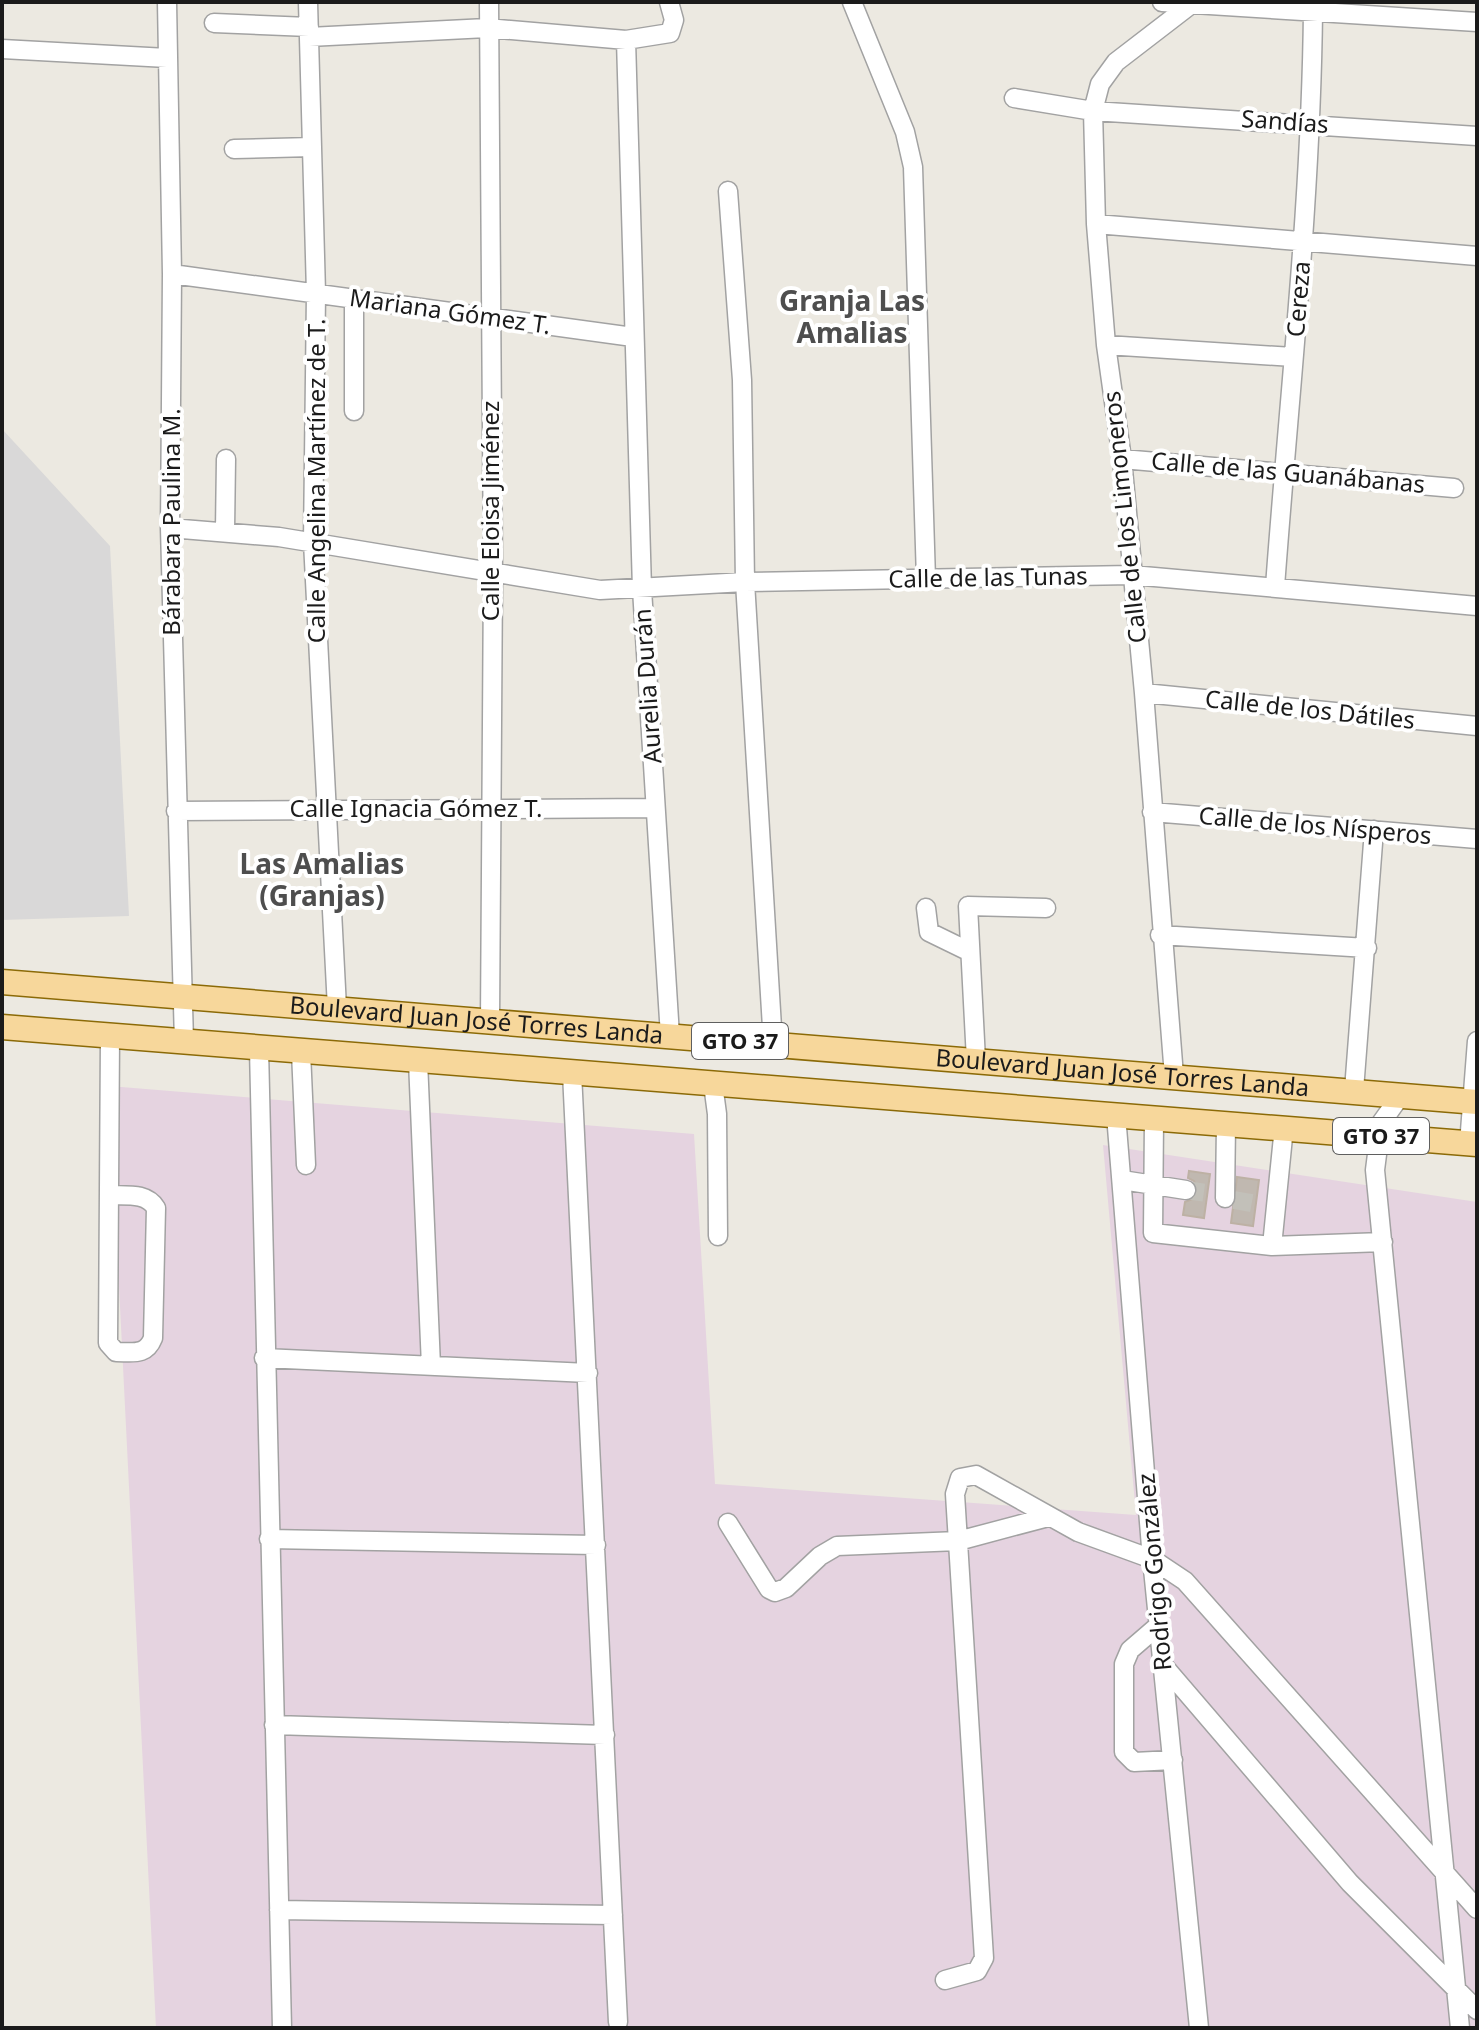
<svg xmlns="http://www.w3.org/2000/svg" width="1479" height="2030" viewBox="0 0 1479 2030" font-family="'Noto Sans',sans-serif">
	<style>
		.residential { fill: #d9d8d8 }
		.industrial { fill: #e5d3e0 }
		.building { fill: #c0b8b0; stroke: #bdb1a4; stroke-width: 2 }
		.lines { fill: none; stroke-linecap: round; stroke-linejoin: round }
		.minor-tunnel { stroke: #c2c0b9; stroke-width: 18; stroke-dasharray: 18 9; stroke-linecap: butt }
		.minor-casing { stroke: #a2a2a2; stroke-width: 21 }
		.major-casing { stroke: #8b6a07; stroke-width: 27 }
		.minor { stroke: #fff; stroke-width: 18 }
		.major { stroke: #f7d79b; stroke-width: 24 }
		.labels { text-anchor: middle; stroke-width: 8; stroke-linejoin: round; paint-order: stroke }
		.shield { fill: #fff; stroke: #5f5f5f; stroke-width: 2 }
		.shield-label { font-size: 22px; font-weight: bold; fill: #1b1b1b }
		.street-label { font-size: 24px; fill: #1b1b1b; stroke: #fff }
		.quarter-label { font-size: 28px; font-weight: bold; fill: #4e4e4e; stroke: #fff }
	</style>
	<rect width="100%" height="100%" fill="#ece9e1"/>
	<!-- residential -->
	<path class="residential" d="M 2,429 L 110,546 L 129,916 L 2,920 Z"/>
	<!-- industrial -->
	<path class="industrial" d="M 109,1086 L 694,1134 L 715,1484 L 1136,1515 L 1103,1145 L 1477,1202 L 1477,2028 L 156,2028 Z"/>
	<!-- building -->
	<path class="building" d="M 1189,1171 L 1210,1174 L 1204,1218 L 1183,1215 L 1185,1202 L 1195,1198 L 1198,1191 L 1194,1181 L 1188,1178 Z
		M 1237,1177 L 1259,1180 L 1253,1226 L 1231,1223 Z"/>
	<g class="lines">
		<!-- minor-tunnel -->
		<path class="minor-tunnel" d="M 1186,1190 L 1207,1193
			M 1234,1200 L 1256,1204"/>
		<!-- minor casing -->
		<g class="minor-casing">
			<path id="minor" d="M 167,2 L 172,274 L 170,528 L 184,1042
				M 308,2 L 316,293 L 313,542 L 337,1008
				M 489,2 L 493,574 L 490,1021
				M 852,2 L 905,132 L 913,167 L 926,579
				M 1162,2 L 1477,22
				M 214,23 L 309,27
				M 309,37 L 487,28 L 626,40 L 670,33 L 674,20 L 669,2
				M 626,40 L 642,589 L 670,1036
				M 2,49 L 167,58
				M 1014,98 L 1093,111 L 1477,136
				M 234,149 L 312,147
				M 728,191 L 742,380 L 745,582 L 773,1044
				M 1096,224 L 1477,256
				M 172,274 L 633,337
				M 354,298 L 354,411
				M 1106,345 L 1293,357
				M 1122,459 L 1454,488
				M 170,528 L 279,537 L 600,590 L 745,582 L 1132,575 L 1477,606
				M 225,530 L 226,459
				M 1275,587 C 1289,395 1311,204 1313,11
				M 1144,693 L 1477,726
				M 176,811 L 655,808
				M 1152,812 L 1477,839
				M 926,908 L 929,932 L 968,951
				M 1160,935 L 1367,948
				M 259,1049 L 282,2028
				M 301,1052 L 306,1165
				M 976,1060 L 968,906 L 1046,908
				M 418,1061 L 431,1366
				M 572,1073 L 618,2022
				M 1174,1076 L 1144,693 L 1122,459 L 1106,345 L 1096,224 L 1093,111 L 1100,84 L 1116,62 L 1194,2
				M 713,1084 L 717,1114 L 718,1236
				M 1354,1090 L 1374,830
				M 1401,1095 L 1381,1123 L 1375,1170 L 1460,2028
				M 1116,1115 L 1152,1559 L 1199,2028
				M 1154,1119 L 1153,1233 L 1272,1246 L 1284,1127
				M 1469,1144 L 1477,1041
				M 1122,1180 L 1186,1190
				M 109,1195 C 126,1196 146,1192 156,1208 L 153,1338 C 146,1356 133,1352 116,1352 L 108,1343 L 110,1036
				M 1225,1198 L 1226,1124
				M 1272,1246 L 1383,1242
				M 264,1358 L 588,1373
				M 728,1523 L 769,1589 L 775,1592 L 786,1588 L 820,1556 L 837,1546 L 958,1541 L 1048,1517
				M 269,1539 L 596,1545
				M 1159,1625 L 1130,1650 L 1124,1664 L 1124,1752 L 1134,1762 L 1173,1760
				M 1163,1665 L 1350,1883 L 1477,2010
				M 274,1725 L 605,1735
				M 279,1910 L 613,1915
				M 945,1980 L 977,1971 L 984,1958 L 955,1494 L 960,1478 L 976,1475 L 1078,1532 L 1152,1559 L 1185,1581 L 1477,1909"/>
		</g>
		<!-- major casing -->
		<g class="major-casing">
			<g id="major">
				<path id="s1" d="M 2,982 L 1477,1102"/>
				<path d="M 2,1027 L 1477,1144"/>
			</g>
		</g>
		<!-- minor -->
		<use href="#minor" class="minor"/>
		<!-- major -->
		<use href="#major" class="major"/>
	</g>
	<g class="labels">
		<!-- shield labels -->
		<g class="shield">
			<rect x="692" y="1023" width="96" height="36" rx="6"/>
			<rect x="1333" y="1118" width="96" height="36" rx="6"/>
		</g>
		<g class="shield-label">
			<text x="740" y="1049">GTO 37</text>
			<text x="1381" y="1144">GTO 37</text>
		</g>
		<!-- street labels -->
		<g class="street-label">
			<text transform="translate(1285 122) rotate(4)" y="8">Sandías</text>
			<text transform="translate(1299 299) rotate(-85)" y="8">Cereza</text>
			<text transform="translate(450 312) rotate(8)" y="8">Mariana Gómez T.</text>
			<text transform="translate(1288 473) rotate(5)" y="8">Calle de las Guanábanas</text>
			<text transform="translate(317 481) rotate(-90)" y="8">Calle Angelina Martínez de T.</text>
			<text transform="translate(491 511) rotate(-90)" y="8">Calle Eloisa Jiménez</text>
			<text transform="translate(1125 517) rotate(-96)" y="8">Calle de los Limoneros</text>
			<text transform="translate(172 522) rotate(-90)" y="8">Bárabara Paulina M.</text>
			<text transform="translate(988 578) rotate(-1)" y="8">Calle de las Tunas</text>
			<text transform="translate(648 686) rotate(-94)" y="8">Aurelia Durán</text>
			<text transform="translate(1310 710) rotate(6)" y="8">Calle de los Dátiles</text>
			<text x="416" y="817">Calle Ignacia Gómez T.</text>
			<text transform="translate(1315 826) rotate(5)" y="8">Calle de los Nísperos</text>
			<text dy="8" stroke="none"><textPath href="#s1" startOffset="476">Boulevard Juan José Torres Landa</textPath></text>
			<text dy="8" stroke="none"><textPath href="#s1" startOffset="1124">Boulevard Juan José Torres Landa</textPath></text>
			<text transform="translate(1155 1572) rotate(-95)" y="8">Rodrigo González</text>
		</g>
		<!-- quarter labels -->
		<g class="quarter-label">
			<text x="852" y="311">Granja Las<tspan x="852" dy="32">Amalias</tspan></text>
			<text x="322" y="874">Las Amalias<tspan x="322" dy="32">(Granjas)</tspan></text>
		</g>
	</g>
	<!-- border -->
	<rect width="1479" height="2030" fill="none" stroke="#1b1b1b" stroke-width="8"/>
</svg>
